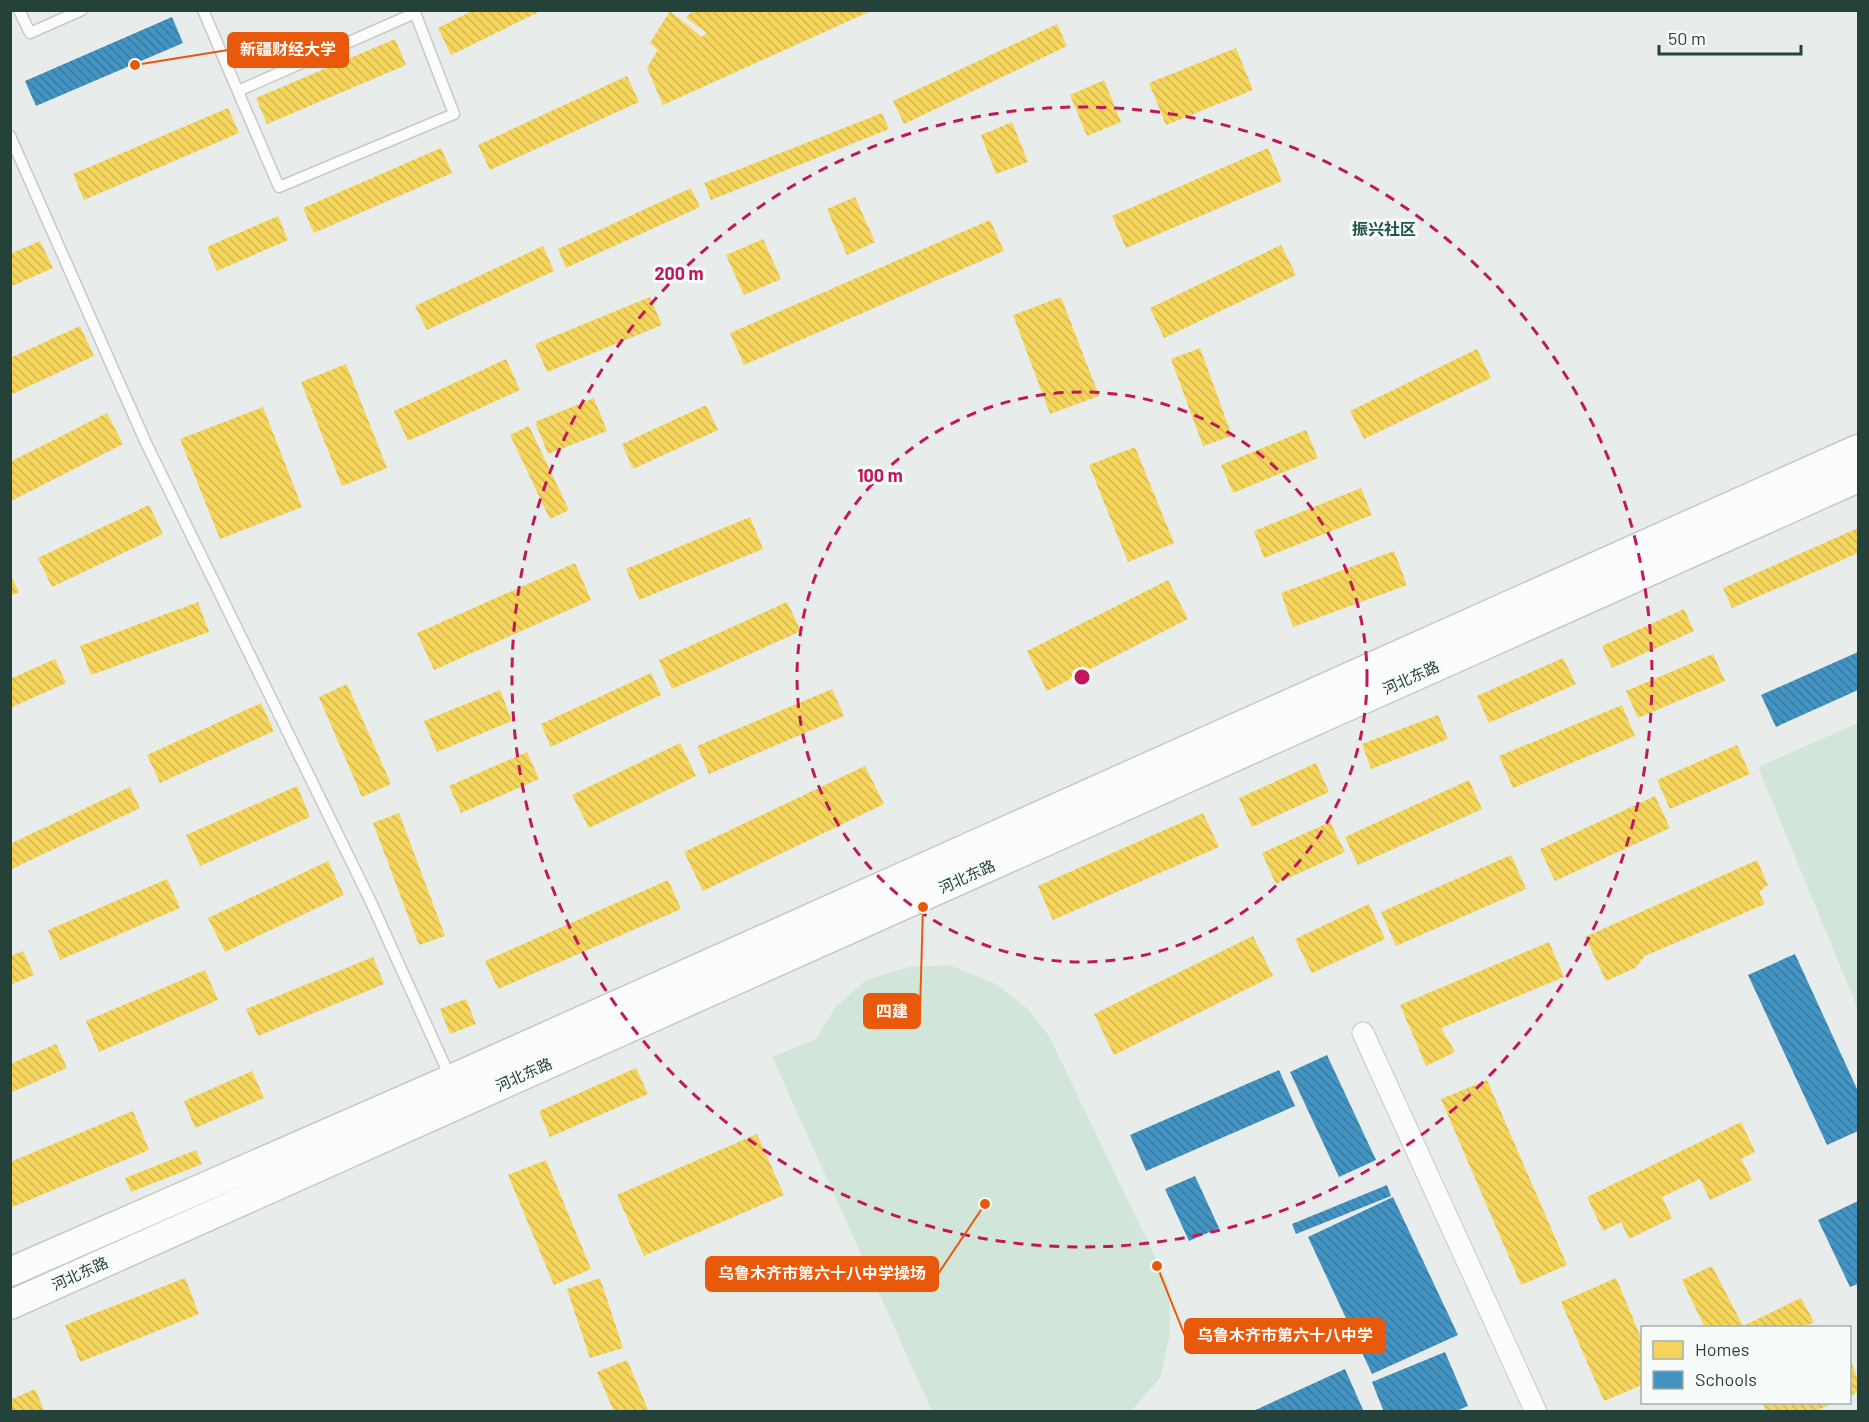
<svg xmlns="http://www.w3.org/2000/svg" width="1869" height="1422" viewBox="0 0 1869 1422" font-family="Barlow,'Noto Sans SC',sans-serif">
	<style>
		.park { fill: #d1e6d8 }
		.homes { fill: url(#homes-back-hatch) }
		.schools { fill: url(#schools-back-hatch) }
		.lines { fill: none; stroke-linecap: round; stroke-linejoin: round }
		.service-casing { stroke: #c5cac8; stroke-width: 13 }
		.minor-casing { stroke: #c5cac8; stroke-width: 23 }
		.secondary-casing { stroke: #c3cbc8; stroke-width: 31 }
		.service { stroke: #fcfcfc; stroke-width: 10 }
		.minor { stroke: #fcfcfc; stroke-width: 21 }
		.secondary { stroke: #fcfcfc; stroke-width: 28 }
		.ring { fill: none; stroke: #c2185b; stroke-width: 3; stroke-dasharray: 10 8 }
		.labels { text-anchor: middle; stroke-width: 6; stroke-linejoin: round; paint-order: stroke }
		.street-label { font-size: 15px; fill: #24423a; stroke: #f7fbf9 }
		.neighbourhood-label { font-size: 16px; font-weight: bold; fill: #1f5548; stroke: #f7fbf9 }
		.centre { fill: #c2185b; stroke: #f7fbf9; stroke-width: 3 }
		.ring-label { font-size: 18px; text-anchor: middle; font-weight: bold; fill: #c2185b; stroke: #f7fbf9; stroke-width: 6; stroke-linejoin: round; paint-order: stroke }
		.leader { fill: none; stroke: #e8590c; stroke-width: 2 }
		.callout-dot { fill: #e8590c; stroke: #f7fbf9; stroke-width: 2 }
		.callout { fill: #e8590c; stroke: #e8590c; stroke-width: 2 }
		.callout-label { font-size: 16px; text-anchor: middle; font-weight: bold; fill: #fff }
	</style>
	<defs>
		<pattern id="homes-back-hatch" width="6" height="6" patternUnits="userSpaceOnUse" patternTransform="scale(1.5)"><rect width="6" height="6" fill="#f6d55c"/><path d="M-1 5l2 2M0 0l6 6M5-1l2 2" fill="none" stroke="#d3b851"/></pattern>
		<pattern id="schools-back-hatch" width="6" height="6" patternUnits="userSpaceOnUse" patternTransform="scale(1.5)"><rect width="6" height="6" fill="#4393c3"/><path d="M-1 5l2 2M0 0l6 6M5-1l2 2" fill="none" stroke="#387a9f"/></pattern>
	</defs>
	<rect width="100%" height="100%" fill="#e8edeb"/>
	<!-- park -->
	<path class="park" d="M 1858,723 L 1858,1009 L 1758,767 Z
		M 949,965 L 996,984 L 1028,1009 L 1049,1036 L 1169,1286 L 1170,1335 L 1160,1378 L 1131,1411 L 932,1411 L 772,1057 L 816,1039 L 835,1008 L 866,980 L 909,967 Z"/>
	<!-- homes -->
	<path class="homes" d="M 474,10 L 543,10 L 451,55 L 438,28 Z
		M 693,10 L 873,10 L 663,105 L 647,68 L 658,50 L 650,43 L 670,11 L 702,37 L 707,33 L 686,18 Z
		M 1057,24 L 1067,46 L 904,124 L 893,101 Z
		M 395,39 L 406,65 L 267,124 L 256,98 Z
		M 1236,48 L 1253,90 L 1166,125 L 1149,83 Z
		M 627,76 L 639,102 L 490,170 L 478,145 Z
		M 1104,80 L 1121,122 L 1087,136 L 1070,95 Z
		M 228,108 L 239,133 L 84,200 L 73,174 Z
		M 882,113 L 889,129 L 711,200 L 704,183 Z
		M 1012,122 L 1028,162 L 996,174 L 981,135 Z
		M 441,148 L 452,173 L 314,233 L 303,208 Z
		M 1268,148 L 1282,181 L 1126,248 L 1112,216 Z
		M 691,188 L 700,207 L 566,268 L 558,249 Z
		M 855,197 L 875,242 L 847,255 L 827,209 Z
		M 278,216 L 288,240 L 217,271 L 207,247 Z
		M 990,220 L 1004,251 L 744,365 L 730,333 Z
		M 763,239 L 781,279 L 744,295 L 726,255 Z
		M 40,241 L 53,268 L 10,287 L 10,254 Z
		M 1281,245 L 1296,275 L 1164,338 L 1150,308 Z
		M 543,246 L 554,271 L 427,330 L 415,306 Z
		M 650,297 L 662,325 L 547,372 L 535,344 Z
		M 1061,297 L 1099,396 L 1050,414 L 1013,315 Z
		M 80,326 L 94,356 L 10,395 L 10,358 Z
		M 1200,348 L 1232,436 L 1203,446 L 1171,359 Z
		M 1477,349 L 1491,378 L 1364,439 L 1350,411 Z
		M 506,359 L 520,390 L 408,441 L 394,411 Z
		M 346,364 L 387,468 L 342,486 L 301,382 Z
		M 594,398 L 607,431 L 548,454 L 535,422 Z
		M 706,405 L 718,430 L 633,469 L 622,444 Z
		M 263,407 L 302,507 L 220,539 L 180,439 Z
		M 107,413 L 123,444 L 13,500 L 10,496 L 10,462 Z
		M 529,426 L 569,510 L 550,519 L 510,435 Z
		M 1306,430 L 1318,458 L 1233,493 L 1221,465 Z
		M 1135,447 L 1174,543 L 1128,562 L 1089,465 Z
		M 1361,488 L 1372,515 L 1264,558 L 1254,531 Z
		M 149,505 L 163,534 L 52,587 L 38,558 Z
		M 750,517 L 763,549 L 639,600 L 626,569 Z
		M 1858,528 L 1858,553 L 1732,608 L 1723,588 Z
		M 1394,551 L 1407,585 L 1293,627 L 1281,593 Z
		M 575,563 L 591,600 L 434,670 L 417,633 Z
		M 10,574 L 19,592 L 10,596 Z
		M 1168,580 L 1188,619 L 1047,691 L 1027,651 Z
		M 198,602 L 209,632 L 91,675 L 80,646 Z
		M 787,602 L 801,631 L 672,689 L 659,660 Z
		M 1684,609 L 1694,631 L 1612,668 L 1602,646 Z
		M 1713,654 L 1725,681 L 1638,718 L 1626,691 Z
		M 1563,658 L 1576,684 L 1489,723 L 1477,696 Z
		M 55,659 L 66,683 L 10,708 L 10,679 Z
		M 651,673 L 661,695 L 551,747 L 541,724 Z
		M 347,684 L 391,784 L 362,797 L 319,697 Z
		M 832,689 L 844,716 L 709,774 L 697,746 Z
		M 500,690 L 512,721 L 437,752 L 424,721 Z
		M 261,703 L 274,731 L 160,783 L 147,755 Z
		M 1622,705 L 1635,736 L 1513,788 L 1499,756 Z
		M 1438,715 L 1448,739 L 1371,769 L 1362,744 Z
		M 680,743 L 696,776 L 589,828 L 572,795 Z
		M 1737,745 L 1750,774 L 1670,809 L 1657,780 Z
		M 527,752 L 539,779 L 461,813 L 449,786 Z
		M 1316,763 L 1329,792 L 1252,827 L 1239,798 Z
		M 865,766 L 884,804 L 703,891 L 684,852 Z
		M 1469,780 L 1482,809 L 1358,865 L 1345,837 Z
		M 297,786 L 310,817 L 200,866 L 186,835 Z
		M 130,787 L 140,808 L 12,869 L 10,844 Z
		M 1655,796 L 1670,828 L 1555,881 L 1540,849 Z
		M 399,813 L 445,936 L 419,945 L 373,823 Z
		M 1203,813 L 1219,847 L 1053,920 L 1038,886 Z
		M 1330,822 L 1345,852 L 1276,884 L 1262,853 Z
		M 1511,855 L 1526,889 L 1396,946 L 1381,912 Z
		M 1757,860 L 1768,885 L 1759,892 L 1765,904 L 1645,956 L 1635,968 L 1606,981 L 1585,937 Z
		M 328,861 L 344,895 L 225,952 L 208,918 Z
		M 167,879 L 180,908 L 60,960 L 48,930 Z
		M 668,880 L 681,909 L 498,989 L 485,961 Z
		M 1369,904 L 1385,939 L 1312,973 L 1295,939 Z
		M 1253,936 L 1273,976 L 1114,1055 L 1094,1014 Z
		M 1549,942 L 1564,977 L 1441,1028 L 1455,1052 L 1426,1066 L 1400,1005 Z
		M 23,951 L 34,975 L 10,985 L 10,956 Z
		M 373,957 L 384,984 L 258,1036 L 246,1009 Z
		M 205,970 L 218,1000 L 99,1052 L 86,1021 Z
		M 466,999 L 476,1024 L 450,1034 L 440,1009 Z
		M 56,1044 L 67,1068 L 10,1093 L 10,1064 Z
		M 636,1068 L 648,1094 L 550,1137 L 539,1111 Z
		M 252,1071 L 264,1098 L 195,1128 L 184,1101 Z
		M 1487,1080 L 1567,1265 L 1521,1285 L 1441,1099 Z
		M 133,1111 L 149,1150 L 10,1208 L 10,1162 Z
		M 1741,1122 L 1755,1152 L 1741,1159 L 1752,1180 L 1710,1200 L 1700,1179 L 1662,1197 L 1672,1218 L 1629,1239 L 1621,1222 L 1603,1231 L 1587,1197 Z
		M 757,1134 L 784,1195 L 644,1256 L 617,1195 Z
		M 196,1150 L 202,1164 L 131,1192 L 125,1178 Z
		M 546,1160 L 591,1269 L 554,1285 L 508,1175 Z
		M 1712,1266 L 1743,1326 L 1801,1298 L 1814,1322 L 1801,1328 L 1705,1328 L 1682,1280 Z
		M 185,1278 L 199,1314 L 80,1362 L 65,1325 Z
		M 600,1278 L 623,1348 L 590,1358 L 567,1289 Z
		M 1616,1278 L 1642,1340 L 1642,1385 L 1604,1401 L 1561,1302 Z
		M 1850,1359 L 1858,1379 L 1858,1392 L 1850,1396 Z
		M 627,1360 L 649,1412 L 614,1412 L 597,1372 Z
		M 35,1389 L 45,1412 L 10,1412 L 10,1400 Z
		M 1762,1402 L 1835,1402 L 1815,1412 L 1766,1412 Z"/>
	<!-- schools -->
	<path class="schools" d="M 172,17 L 183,43 L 36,106 L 25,81 Z
		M 1858,652 L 1858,690 L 1776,727 L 1761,695 Z
		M 1795,954 L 1858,1091 L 1858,1131 L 1827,1145 L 1748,975 Z
		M 1327,1055 L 1376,1160 L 1339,1177 L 1290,1072 Z
		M 1279,1070 L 1295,1106 L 1146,1171 L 1130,1135 Z
		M 1195,1176 L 1219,1228 L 1189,1241 L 1165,1189 Z
		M 1387,1185 L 1391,1196 L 1296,1234 L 1292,1224 Z
		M 1393,1197 L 1458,1335 L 1372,1374 L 1308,1237 Z
		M 1858,1201 L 1858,1284 L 1850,1287 L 1818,1220 Z
		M 1445,1352 L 1468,1406 L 1454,1412 L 1384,1412 L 1372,1382 Z
		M 1345,1369 L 1364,1412 L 1251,1412 Z"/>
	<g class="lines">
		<!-- service casing -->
		<g class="service-casing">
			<path id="service" d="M 19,10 L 30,33 L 82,10
				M 203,10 L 279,187 L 454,114 L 414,10
				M 238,91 L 415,13
				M 10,136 L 146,443 L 370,900 L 451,1079"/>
		</g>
		<!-- minor casing -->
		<g class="minor-casing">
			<path id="minor" d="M 1363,1033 L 1536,1412"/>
		</g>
		<!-- secondary casing -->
		<g class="secondary-casing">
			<path id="secondary" d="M 10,1272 L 451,1079 L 1858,449
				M 10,1305 L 1858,478"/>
		</g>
		<!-- service -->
		<use href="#service" class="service"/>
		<!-- minor -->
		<use href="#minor" class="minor"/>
		<!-- secondary -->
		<use href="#secondary" class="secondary"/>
	</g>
	<!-- distance rings -->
	<g class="ring">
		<circle cx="1082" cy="677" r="285"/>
		<circle cx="1082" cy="677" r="570"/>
	</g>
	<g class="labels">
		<!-- street labels -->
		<g class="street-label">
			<text transform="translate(1411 678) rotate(-24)" y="5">河北东路</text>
			<text transform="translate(967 877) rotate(-24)" y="5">河北东路</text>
			<text transform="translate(524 1075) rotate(-24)" y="5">河北东路</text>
			<text transform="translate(80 1274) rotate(-24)" y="5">河北东路</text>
		</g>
		<!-- neighbourhood labels -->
		<g class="neighbourhood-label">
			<text x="1384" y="235">振兴社区</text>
		</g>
	</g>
	<circle cx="1082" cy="677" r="9" class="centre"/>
	<g class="ring-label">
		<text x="679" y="280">200 m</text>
		<text x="880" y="482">100 m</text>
	</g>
	<!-- callouts -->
	<path class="leader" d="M135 65L228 50M923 907L920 1011M985 1204L938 1274M1157 1266L1185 1336"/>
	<g class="callout-dot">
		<circle cx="135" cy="65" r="6"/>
		<circle cx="923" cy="907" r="6"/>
		<circle cx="985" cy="1204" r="6"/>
		<circle cx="1157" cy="1266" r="6"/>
	</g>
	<g class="callout">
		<rect x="228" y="33" width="120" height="34" rx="6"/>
		<rect x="864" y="994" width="56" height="34" rx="6"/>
		<rect x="706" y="1257" width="232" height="34" rx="6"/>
		<rect x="1185" y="1319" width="200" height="34" rx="6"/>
	</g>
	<g class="callout-label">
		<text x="288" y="55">新疆财经大学</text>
		<text x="892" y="1017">四建</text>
		<text x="822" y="1279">乌鲁木齐市第六十八中学操场</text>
		<text x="1285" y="1341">乌鲁木齐市第六十八中学</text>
	</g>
	<!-- border -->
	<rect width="1869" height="1422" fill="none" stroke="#24423a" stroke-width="24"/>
	<!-- legend -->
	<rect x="1641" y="1326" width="210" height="78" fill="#f7fbf9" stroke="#a3b1ad" stroke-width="1.5"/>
	<rect x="1653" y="1341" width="30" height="18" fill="#f6d55c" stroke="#a3b1ad" stroke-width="1.5"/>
	<text x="1695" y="1356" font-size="18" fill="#24423a">Homes</text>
	<rect x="1653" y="1371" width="30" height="18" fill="#4393c3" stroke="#a3b1ad" stroke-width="1.5"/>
	<text x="1695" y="1386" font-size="18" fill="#24423a">Schools</text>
	<!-- scale -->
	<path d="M1659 45v9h142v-9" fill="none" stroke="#24423a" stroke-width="3"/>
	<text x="1668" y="45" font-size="18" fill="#24423a" stroke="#f7fbf9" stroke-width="4.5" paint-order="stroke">50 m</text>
</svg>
